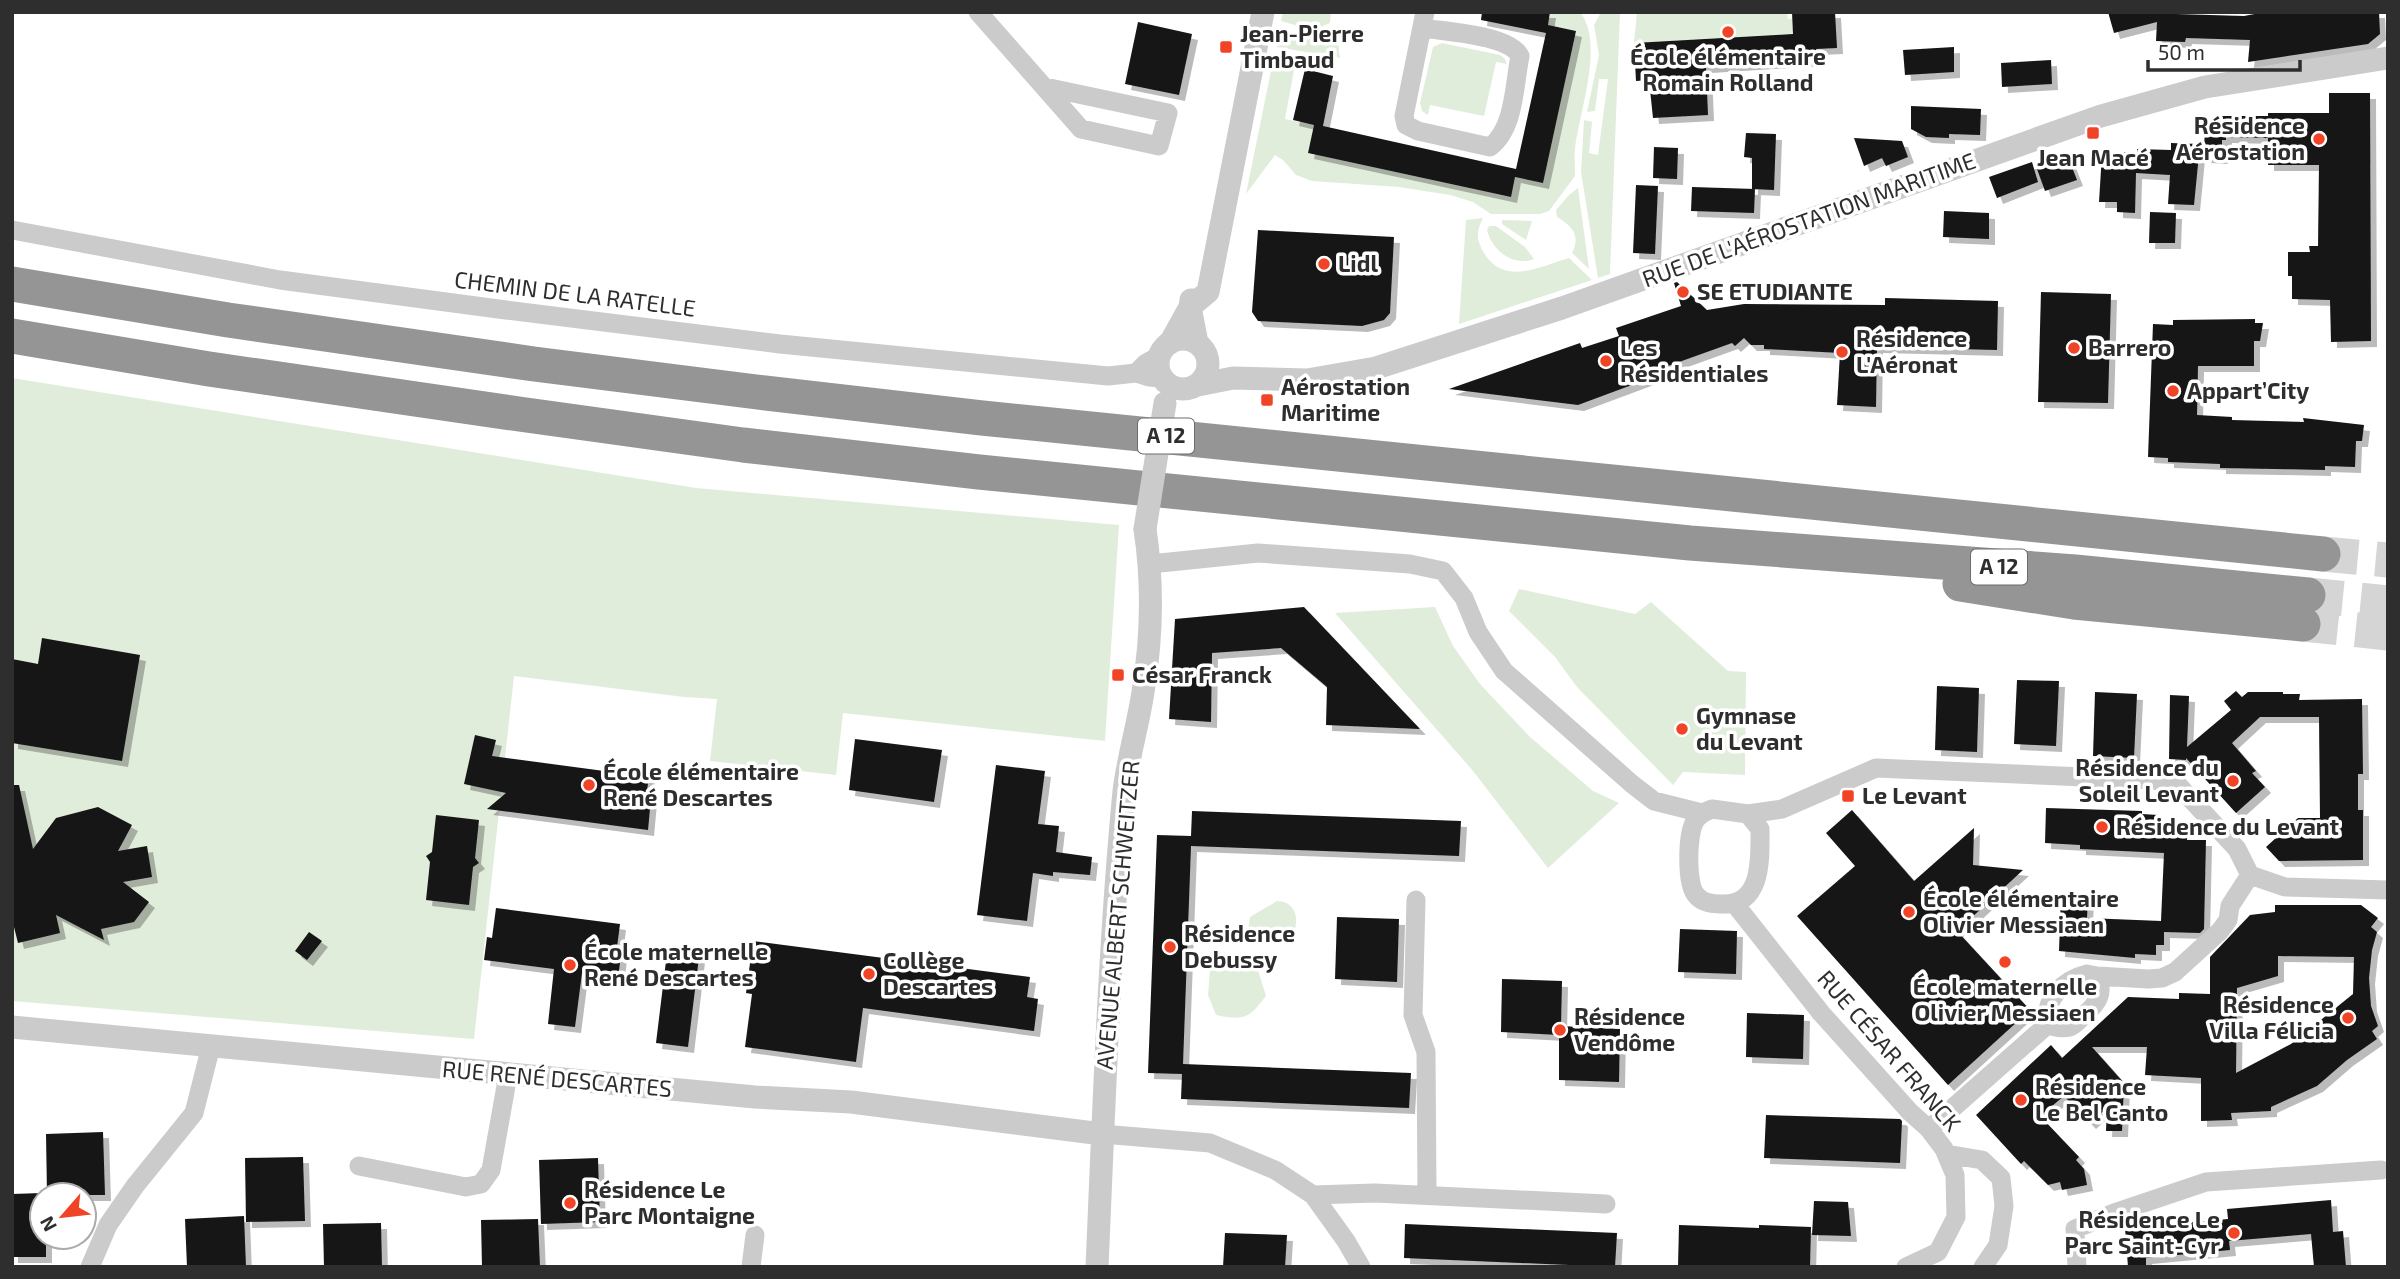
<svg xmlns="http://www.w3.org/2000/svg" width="2400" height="1279" viewBox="0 0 2400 1279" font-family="'Exo 2',sans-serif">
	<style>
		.green { fill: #e1eddb }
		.building { fill: #151515; fill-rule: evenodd; filter: url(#shadow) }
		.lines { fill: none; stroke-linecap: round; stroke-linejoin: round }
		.motorway-tunnel { stroke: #d5d5d5; stroke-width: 35; stroke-dasharray: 35 18; stroke-linecap: butt }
		.minor { stroke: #cbcbcb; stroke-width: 19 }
		.tertiary { stroke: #cbcbcb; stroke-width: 23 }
		.motorway { stroke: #959595; stroke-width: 35 }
		.tertiary-bridge { stroke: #cbcbcb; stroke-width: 23 }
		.poi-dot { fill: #f14325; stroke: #fff; stroke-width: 2.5 }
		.labels { text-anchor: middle; stroke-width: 7; stroke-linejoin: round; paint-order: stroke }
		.shield { fill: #fff; stroke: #6d6d6d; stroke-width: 2 }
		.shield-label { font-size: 21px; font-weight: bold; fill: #2e2e2e }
		.poi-label { font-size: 23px; font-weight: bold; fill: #2e2e2e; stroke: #fff; text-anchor: start }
		.street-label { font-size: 23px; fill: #2e2e2e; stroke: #fff }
	</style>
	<defs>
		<filter id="shadow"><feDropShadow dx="6" dy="6" stdDeviation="0" flood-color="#0004"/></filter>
	</defs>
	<rect width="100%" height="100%" fill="#fff"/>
	<!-- green -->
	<path class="green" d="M 1283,12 L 1331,12 L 1330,23 L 1312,30 L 1281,21 Z
		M 1550,12 L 1580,12 C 1605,44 1579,111 1575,149 C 1574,158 1575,167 1575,176 L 1549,211 L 1540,214 L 1491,214 L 1473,202 L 1450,195 L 1399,187 L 1312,181 L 1296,175 L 1283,160 L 1275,155 L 1246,194 L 1272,66 L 1294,70 L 1285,119 L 1314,125 L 1308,153 L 1510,197 L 1515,177 L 1543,183 L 1576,31 L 1548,25 Z
		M 1601,12 L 1620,12 L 1610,274 L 1598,278 L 1581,172 L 1584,120 L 1592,122 L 1589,153 L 1598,155 L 1608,79 L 1599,79 L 1595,111 L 1587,112 L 1599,55 L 1594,25 Z
		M 1637,12 L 1787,12 L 1788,19 L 1803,18 L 1804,33 L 1634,43 Z
		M 1280,28 L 1310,36 L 1337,33 L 1340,58 L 1277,47 Z
		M 1442,43 L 1500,55 L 1505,59 L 1507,64 L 1496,62 L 1484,116 L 1430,105 L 1428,115 L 1422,111 L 1420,103 L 1433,47 Z
		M 1578,188 L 1589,269 L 1572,253 C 1581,235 1572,226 1557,217 L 1556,210 L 1569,195 Z
		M 1483,218 C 1476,232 1476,239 1484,253 C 1504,286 1539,267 1569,258 L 1592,280 L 1459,324 L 1466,220 Z
		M 1502,220 L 1532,221 L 1526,240 L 1502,224 Z
		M 1489,226 L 1496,226 L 1525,247 L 1534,259 C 1514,267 1492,251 1487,230 Z
		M 12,378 L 696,488 L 1119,525 L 1105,741 L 843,713 L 836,775 L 710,761 L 717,699 L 684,697 L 514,676 L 474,1039 L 12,1001 Z
		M 1519,589 L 1635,614 L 1651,602 L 1728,671 L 1746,672 L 1745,775 L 1683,772 L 1673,785 L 1577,687 L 1555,657 L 1509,611 Z
		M 1435,607 L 1453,646 L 1480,684 L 1529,736 L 1593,791 L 1619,803 L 1548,868 L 1473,771 L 1335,613 Z
		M 1277,901 C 1293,901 1299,915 1295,929 L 1267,945 L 1258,944 L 1248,931 L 1250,917 Z
		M 1233,956 L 1257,967 L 1266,996 C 1249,1018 1245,1021 1216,1015 L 1208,995 L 1210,970 L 1220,961 Z"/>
	<!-- building -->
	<path class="building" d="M 1482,12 L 1550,12 L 1548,25 L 1576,31 L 1543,183 L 1515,177 L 1511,197 L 1308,153 L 1314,125 L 1293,120 L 1305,69 L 1333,76 L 1323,126 L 1516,169 L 1546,33 L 1481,20 Z
		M 1792,12 L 1835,12 L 1837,48 L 1816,49 L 1817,60 L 1706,67 L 1708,115 L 1653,118 L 1649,80 L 1636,81 L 1634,43 L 1793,34 Z
		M 2108,12 L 2244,16 L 2265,12 L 2379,12 L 2380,34 L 2368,44 L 2248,62 L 2250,40 L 2186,38 L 2185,42 L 2156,41 L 2157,22 L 2114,33 Z
		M 1138,22 L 1192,34 L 1179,95 L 1125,84 Z
		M 1954,47 L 1954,72 L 1905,75 L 1903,50 Z
		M 2051,60 L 2052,84 L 2002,87 L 2001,63 Z
		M 2329,93 L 2370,93 L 2371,341 L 2331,342 L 2330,300 L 2292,299 L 2292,276 L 2288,276 L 2288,252 L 2310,252 L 2309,246 L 2318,246 L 2319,165 L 2268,165 L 2268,138 L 2226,137 L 2226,140 L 2222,140 L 2222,158 L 2204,157 L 2205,119 L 2217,120 L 2218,116 L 2268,116 L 2268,113 L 2329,113 Z
		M 1911,106 L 1981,109 L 1980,135 L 1949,134 L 1949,138 L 1926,137 L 1911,129 Z
		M 1746,133 L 1776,134 L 1774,190 L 1752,189 L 1752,158 L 1744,157 Z
		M 1854,138 L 1902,141 L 1908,157 L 1886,166 L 1882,158 L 1864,166 Z
		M 2171,143 L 2200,144 L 2194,205 L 2168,204 L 2170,175 L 2136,173 L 2135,213 L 2117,212 L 2117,202 L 2099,202 L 2102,154 L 2124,155 L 2124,152 L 2137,152 L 2137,149 L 2171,150 Z
		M 1654,147 L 1678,148 L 1677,179 L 1653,178 Z
		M 2068,157 L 2077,180 L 2045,191 L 2037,169 Z
		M 2032,162 L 2038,182 L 1997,198 L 1989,177 Z
		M 1636,185 L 1658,186 L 1655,254 L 1633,253 Z
		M 1692,187 L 1755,189 L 1754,213 L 1691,211 Z
		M 1944,211 L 1989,213 L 1989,239 L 1943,237 Z
		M 2150,212 L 2176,213 L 2175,243 L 2149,243 Z
		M 1258,230 L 1394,237 L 1390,313 L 1384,320 L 1362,326 L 1258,321 L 1252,312 Z
		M 1677,282 L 1707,310 L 1744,304 L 1885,305 L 1885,298 L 1998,301 L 1997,350 L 1877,347 L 1876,407 L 1837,405 L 1840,353 L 1764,349 L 1764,345 L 1751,345 L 1744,338 L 1735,346 L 1732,343 L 1654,371 L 1656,376 L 1578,405 L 1449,389 L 1580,343 L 1582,348 L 1619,336 L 1616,328 L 1681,306 L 1674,283 Z
		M 2041,292 L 2111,294 L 2108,403 L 2038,402 Z
		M 2255,319 L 2255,323 L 2263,323 L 2260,341 L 2254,341 L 2254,366 L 2198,366 L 2197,415 L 2232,417 L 2232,420 L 2304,422 L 2303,418 L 2364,425 L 2362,441 L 2356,441 L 2355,467 L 2325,466 L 2325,470 L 2220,468 L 2220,464 L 2168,462 L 2168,458 L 2148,457 L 2153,324 L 2173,325 L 2173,320 Z
		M 1304,607 L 1420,729 L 1326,725 L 1327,687 L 1281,648 L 1212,653 L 1211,722 L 1169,719 L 1175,619 Z
		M 42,638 L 140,655 L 122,761 L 12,743 L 12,659 L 38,664 Z
		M 2017,680 L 2059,681 L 2056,746 L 2014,744 Z
		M 1937,686 L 1979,688 L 1977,752 L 1935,750 Z
		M 2236,691 L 2242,697 L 2248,692 L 2283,692 L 2283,694 L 2300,694 L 2299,700 L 2362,699 L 2363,774 L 2358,774 L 2358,810 L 2363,810 L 2363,860 L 2279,861 L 2266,847 L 2298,818 L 2320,818 L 2319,717 L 2260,717 L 2232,743 L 2256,771 L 2252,773 L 2265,787 L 2236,813 L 2186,758 L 2186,760 L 2169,759 L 2170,695 L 2189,696 L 2187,747 L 2231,710 L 2224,701 Z
		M 2095,692 L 2137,694 L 2134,758 L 2093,756 Z
		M 475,735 L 496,740 L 492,756 L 649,777 L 646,797 L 651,798 L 648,830 L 487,809 L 506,793 L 464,784 Z
		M 855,739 L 942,750 L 934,802 L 849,790 Z
		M 996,765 L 1045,771 L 1038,824 L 1059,826 L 1056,852 L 1092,857 L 1090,875 L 1053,872 L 1053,876 L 1033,873 L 1027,921 L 977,915 Z
		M 12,785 L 19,785 L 33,849 L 56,818 L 98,807 L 132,825 L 118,851 L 147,846 L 152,877 L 123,882 L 149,902 L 134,922 L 101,929 L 104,940 L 56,915 L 60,933 L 18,943 L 12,919 Z
		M 2046,808 L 2142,811 L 2142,814 L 2158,815 L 2158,821 L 2166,821 L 2166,833 L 2187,834 L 2187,840 L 2206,840 L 2204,929 L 2200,933 L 2164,932 L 2164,945 L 2156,945 L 2156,955 L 2135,954 L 2135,958 L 2059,951 L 2061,895 L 2088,896 L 2087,918 L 2161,921 L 2164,853 L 2080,849 L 2080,845 L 2045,843 Z
		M 1852,810 L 1914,881 L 1974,828 L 1973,865 L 2023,870 L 1957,931 L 2030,1010 L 1948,1085 L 1797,916 L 1855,866 L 1826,833 Z
		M 1192,811 L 1461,821 L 1459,856 L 1191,846 L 1183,1064 L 1411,1073 L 1409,1108 L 1181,1099 L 1182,1074 L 1148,1073 L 1157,835 L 1191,836 Z
		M 436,815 L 479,820 L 475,858 L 479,863 L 473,867 L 469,905 L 426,900 L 430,862 L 426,856 L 432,852 Z
		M 2275,905 L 2361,905 L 2378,918 L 2371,927 L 2377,932 L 2372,950 L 2369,978 L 2371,1006 L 2378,1026 L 2372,1031 L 2377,1039 L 2347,1060 L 2317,1086 L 2271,1107 L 2271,1111 L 2231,1113 L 2232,1120 L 2201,1121 L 2201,1078 L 2145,1075 L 2147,1047 L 2092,1047 L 2124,1083 L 2122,1131 L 2106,1131 L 2107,1108 L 2090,1123 L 2064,1096 L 2040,1116 L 2079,1157 L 2076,1160 L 2084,1169 L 2087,1185 L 2062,1190 L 2060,1182 L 2048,1185 L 2024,1161 L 2021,1164 L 1976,1115 L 2051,1045 L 2062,1058 L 2128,997 L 2179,999 L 2179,993 L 2210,994 L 2210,957 L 2250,915 L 2275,912 ZM 2278,956 L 2354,957 L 2353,994 L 2291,1044 L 2236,1073 L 2237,988 L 2278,976 Z
		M 496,908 L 620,924 L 616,955 L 621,955 L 618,978 L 582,973 L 575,1027 L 548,1024 L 554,969 L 484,960 L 487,937 L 492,938 Z
		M 1337,917 L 1399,919 L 1397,982 L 1335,979 Z
		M 1680,929 L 1737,931 L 1736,974 L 1678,972 Z
		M 309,932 L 322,941 L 307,960 L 295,951 Z
		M 753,941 L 1030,977 L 1027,997 L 1038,999 L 1034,1031 L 863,1008 L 856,1062 L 745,1047 L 752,994 L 746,993 Z
		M 667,953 L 699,957 L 688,1047 L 656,1043 Z
		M 1502,979 L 1562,981 L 1561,1026 L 1620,1029 L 1619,1082 L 1559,1080 L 1559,1035 L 1501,1032 Z
		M 1747,1013 L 1804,1015 L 1803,1059 L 1746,1057 Z
		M 1766,1115 L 1900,1119 L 1902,1121 L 1900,1163 L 1764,1158 Z
		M 103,1132 L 105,1195 L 47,1195 L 46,1134 Z
		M 303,1157 L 305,1221 L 246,1222 L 245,1158 Z
		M 598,1158 L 600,1222 L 541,1224 L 539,1160 Z
		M 42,1193 L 42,1237 L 46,1237 L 46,1257 L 12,1257 L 12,1194 Z
		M 2331,1200 L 2333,1232 L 2343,1231 L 2346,1267 L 2314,1267 L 2311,1234 L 2229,1241 L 2230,1250 L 2146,1258 L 2146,1267 L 2128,1267 L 2125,1228 L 2228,1219 L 2227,1209 Z
		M 1814,1201 L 1848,1202 L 1851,1236 L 1812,1235 Z
		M 244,1216 L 246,1267 L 187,1267 L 185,1219 Z
		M 538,1219 L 540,1267 L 482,1267 L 481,1220 Z
		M 381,1223 L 382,1267 L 324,1267 L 323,1224 Z
		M 1405,1224 L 1617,1233 L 1615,1267 L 1404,1258 Z
		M 1679,1225 L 1759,1228 L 1759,1225 L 1811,1227 L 1810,1267 L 1678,1267 Z
		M 1225,1233 L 1287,1235 L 1285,1267 L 1223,1267 Z"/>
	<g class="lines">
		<!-- motorway-tunnel -->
		<path class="motorway-tunnel" d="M 2323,554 L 2388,560
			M 2308,595 L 2388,603
			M 2303,624 L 2388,633"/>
		<!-- minor -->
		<path class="minor" d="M 978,12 L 1081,129 L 1159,146 L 1168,113 L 1045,87
			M 1423,28 C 1447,32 1509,35 1520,56 C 1514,85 1515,128 1490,147 L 1418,131 L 1406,125 L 1404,116 L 1425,12
			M 12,230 L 280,280 L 506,310 L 780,344 L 1108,376 L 1136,373 L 1149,377 L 1162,378
			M 1136,373 L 1146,363 L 1159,356
			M 1150,564 L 1258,553 L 1410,564 L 1443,571 L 1464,598 L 1478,632 L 1504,671 L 1632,784 L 1654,801 L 1702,813
			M 1712,809 L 1748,814 L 1760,829 C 1760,859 1763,906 1721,904 C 1712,904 1702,903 1696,895 C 1686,884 1687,834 1695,821 C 1700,814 1704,812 1712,809 Z
			M 1748,814 L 1782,809 L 1876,768 L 2153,780 L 2178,785 L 2237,849 L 2250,875 L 2285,887 L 2388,890
			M 1416,900 L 1413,1015 L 1426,1052 L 1427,1194
			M 1734,903 L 1821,1013 L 1910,1112 L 1929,1129 L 1944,1149 L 1955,1175 L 1956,1217 L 1938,1252 L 1906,1267
			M 2087,974 L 2097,976 C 2105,994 2097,1004 2083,1016 C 2079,1020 2075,1025 2070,1027 C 2061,1029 2055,1027 2047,1025 C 2044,999 2063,980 2087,974 Z
			M 2097,976 L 2148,979 L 2162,978 L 2175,972 L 2220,931 L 2228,920 L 2230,906 L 2250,875
			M 1929,1129 L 2047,1025
			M 1102,1134 L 1210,1143 L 1275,1170 L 1313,1195 L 1346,1241 L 1361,1267
			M 1946,1154 L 1982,1160 L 2001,1178 L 2004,1206 L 1998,1245 L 1983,1267
			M 359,1166 L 466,1187 L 481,1184 L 491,1170 L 508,1075
			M 1313,1195 L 1375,1193 L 1606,1204
			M 90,1267 L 108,1225 L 135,1186 L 194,1113 L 211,1046
			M 751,1267 L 755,1235
			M 2077,1267 L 2075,1229 L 2114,1213 L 2206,1182 L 2381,1170"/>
		<!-- tertiary -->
		<path class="tertiary" d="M 1191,300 L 1190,307 L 1197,343
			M1158 364a25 25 0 1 1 50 0a25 25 0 1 1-50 0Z
			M 1170,343 L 1190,307 L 1208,292 L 1263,12
			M 1198,385 L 1233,378 L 1307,380 L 1376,368 L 1562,308 L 2101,116 L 2205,87 L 2388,58
			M 12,1027 L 755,1097 L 851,1102 L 1102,1134
			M 1097,1267 C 1104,1108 1109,949 1124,791 C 1128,758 1138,725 1143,692 C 1152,638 1153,583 1145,529"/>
		<!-- motorway -->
		<path class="motorway" d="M 12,284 L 228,320 L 534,364 L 757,392 L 982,418 L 2323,554
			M 12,336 L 209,369 L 519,414 L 743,445 L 979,472 L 1690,543 L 2075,572 L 2308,595
			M 1960,584 L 2074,602 L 2303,624"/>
		<!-- tertiary-bridge -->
		<path class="tertiary-bridge" d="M 1145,529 L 1165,403"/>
	</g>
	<!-- markers -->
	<g class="poi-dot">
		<circle cx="1728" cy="32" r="7"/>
		<rect x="1219" y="40" width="14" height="14" rx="3.5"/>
		<rect x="2086" y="126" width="14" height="14" rx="3.5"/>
		<circle cx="2319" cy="139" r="7"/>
		<circle cx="1324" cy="264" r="7"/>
		<circle cx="1683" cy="292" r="7"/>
		<circle cx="2074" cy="348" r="7"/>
		<circle cx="1842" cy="352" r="7"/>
		<circle cx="1606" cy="361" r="7"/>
		<circle cx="2173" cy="391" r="7"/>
		<rect x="1260" y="393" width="14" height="14" rx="3.5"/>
		<rect x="1111" y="668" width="14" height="14" rx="3.5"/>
		<circle cx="1682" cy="729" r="7"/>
		<circle cx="2233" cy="781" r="7"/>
		<circle cx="589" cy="785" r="7"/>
		<rect x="1841" y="789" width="14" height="14" rx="3.5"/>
		<circle cx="2102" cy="827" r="7"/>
		<circle cx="1909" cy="912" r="7"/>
		<circle cx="1170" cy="947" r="7"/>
		<circle cx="2005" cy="962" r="7"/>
		<circle cx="570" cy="965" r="7"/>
		<circle cx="869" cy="974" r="7"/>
		<circle cx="2348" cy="1018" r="7"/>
		<circle cx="1560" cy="1030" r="7"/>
		<circle cx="2021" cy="1100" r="7"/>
		<circle cx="570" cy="1203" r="7"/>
		<circle cx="2234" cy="1233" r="7"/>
	</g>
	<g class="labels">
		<!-- shield labels -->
		<g class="shield">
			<rect x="1138" y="418.5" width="56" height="35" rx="5"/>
			<rect x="1971" y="549.5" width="56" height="35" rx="5"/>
		</g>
		<g class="shield-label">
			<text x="1166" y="443">A 12</text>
			<text x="1999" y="574">A 12</text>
		</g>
		<!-- poi labels -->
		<g class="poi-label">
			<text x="1240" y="42">Jean-Pierre<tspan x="1240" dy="26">Timbaud</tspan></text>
			<text x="1728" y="65" text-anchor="middle">École élémentaire<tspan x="1728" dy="26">Romain Rolland</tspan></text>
			<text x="2305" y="134" text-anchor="end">Résidence<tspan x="2305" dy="26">Aérostation</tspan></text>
			<text x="2093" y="166" text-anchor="middle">Jean Macé</text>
			<text x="1338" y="272">Lidl</text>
			<text x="1697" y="300">SE ETUDIANTE</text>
			<text x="1856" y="347">Résidence<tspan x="1856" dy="26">L'Aéronat</tspan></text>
			<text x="1620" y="356">Les<tspan x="1620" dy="26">Résidentiales</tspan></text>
			<text x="2088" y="356">Barrero</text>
			<text x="1281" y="395">Aérostation<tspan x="1281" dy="26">Maritime</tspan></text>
			<text x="2187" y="399">Appart’City</text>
			<text x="1132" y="683">César Franck</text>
			<text x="1696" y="724">Gymnase<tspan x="1696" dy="26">du Levant</tspan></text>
			<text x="2219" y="776" text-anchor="end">Résidence du<tspan x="2219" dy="26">Soleil Levant</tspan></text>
			<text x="603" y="780">École élémentaire<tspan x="603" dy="26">René Descartes</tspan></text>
			<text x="1862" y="804">Le Levant</text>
			<text x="2116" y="835">Résidence du Levant</text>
			<text x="1923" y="907">École élémentaire<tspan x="1923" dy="26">Olivier Messiaen</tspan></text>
			<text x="1184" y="942">Résidence<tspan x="1184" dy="26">Debussy</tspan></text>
			<text x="584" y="960">École maternelle<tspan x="584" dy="26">René Descartes</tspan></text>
			<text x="883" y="969">Collège<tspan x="883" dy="26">Descartes</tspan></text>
			<text x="2005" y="995" text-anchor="middle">École maternelle<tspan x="2005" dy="26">Olivier Messiaen</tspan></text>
			<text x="2334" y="1013" text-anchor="end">Résidence<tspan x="2334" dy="26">Villa Félicia</tspan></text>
			<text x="1574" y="1025">Résidence<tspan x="1574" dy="26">Vendôme</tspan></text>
			<text x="2035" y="1095">Résidence<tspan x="2035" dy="26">Le Bel Canto</tspan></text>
			<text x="584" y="1198">Résidence Le<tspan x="584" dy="26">Parc Montaigne</tspan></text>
			<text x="2220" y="1228" text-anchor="end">Résidence Le<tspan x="2220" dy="26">Parc Saint-Cyr</tspan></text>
		</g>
		<!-- street labels -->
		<g class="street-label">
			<text transform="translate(1809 220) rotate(-20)" y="8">RUE DE L'AÉROSTATION MARITIME</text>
			<text transform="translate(575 294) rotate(7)" y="8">CHEMIN DE LA RATELLE</text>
			<text transform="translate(1118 915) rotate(-85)" y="8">AVENUE ALBERT SCHWEITZER</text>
			<text transform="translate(1889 1051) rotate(49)" y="8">RUE CÉSAR FRANCK</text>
			<text transform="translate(557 1079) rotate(5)" y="8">RUE RENÉ DESCARTES</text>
		</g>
	</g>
	<!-- border -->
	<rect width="2400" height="1279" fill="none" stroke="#2e2e2e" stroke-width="28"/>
	<!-- north arrow -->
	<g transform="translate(63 1216) rotate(242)"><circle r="33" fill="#ffffff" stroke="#ababab" stroke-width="2"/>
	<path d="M0-5L12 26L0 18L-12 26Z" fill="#f14325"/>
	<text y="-10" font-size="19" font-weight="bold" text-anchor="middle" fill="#2e2e2e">N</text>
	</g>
	<!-- scale -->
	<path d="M2148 60v10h152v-10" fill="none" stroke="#2e2e2e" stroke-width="3.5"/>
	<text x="2158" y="60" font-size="21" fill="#2e2e2e" stroke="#ffffff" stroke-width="5" paint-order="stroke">50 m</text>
</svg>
